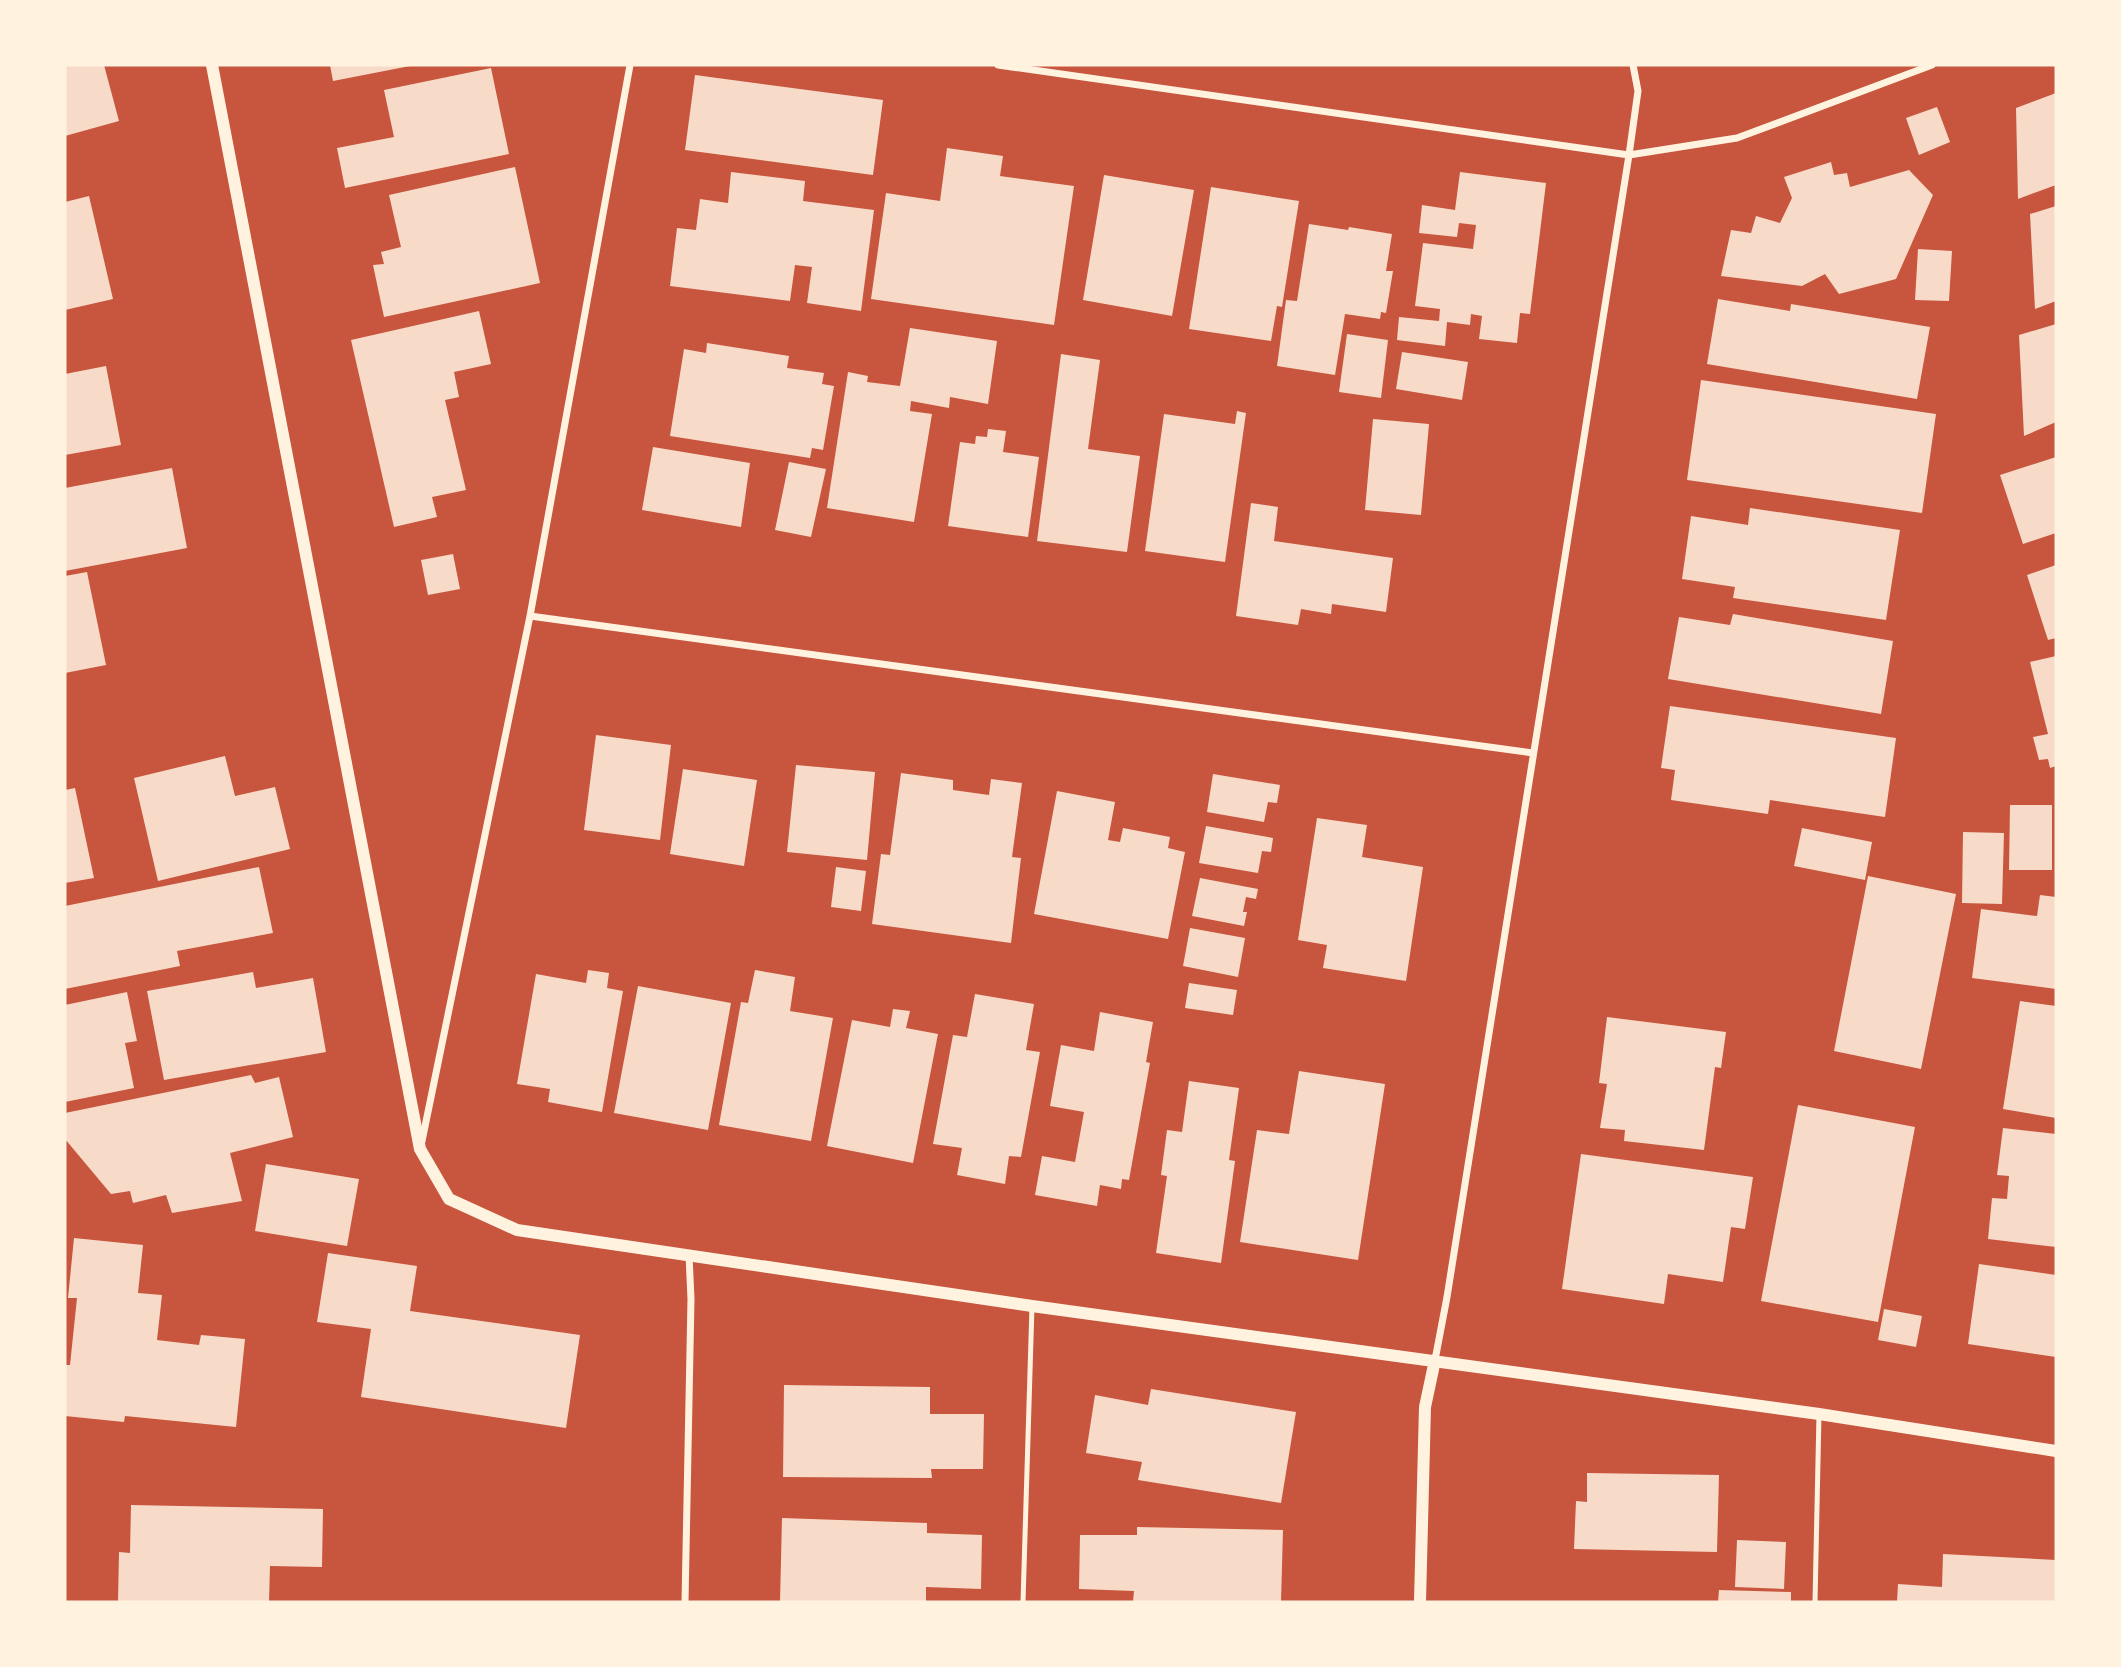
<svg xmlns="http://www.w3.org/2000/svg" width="2121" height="1667" viewBox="0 0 2121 1667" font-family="Merriweather,serif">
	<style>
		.building { fill: #f7dbc8 }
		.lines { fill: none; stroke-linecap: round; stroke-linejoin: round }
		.service { stroke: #fff3e0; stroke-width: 5 }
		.minor { stroke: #fff3e0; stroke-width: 7 }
		.tertiary { stroke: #fff3e0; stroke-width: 12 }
	</style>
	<rect width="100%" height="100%" fill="#c8553d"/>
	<!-- building -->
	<path class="building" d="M 65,65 L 104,65 L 119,121 L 65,136 Z
		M 330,65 L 410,65 L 410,66 L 333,81 Z
		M 491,68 L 509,154 L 345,188 L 337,148 L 394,137 L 384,90 Z
		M 695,75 L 883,100 L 873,175 L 685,150 Z
		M 2056,93 L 2056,185 L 2018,199 L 2016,108 Z
		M 1937,107 L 1950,142 L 1919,155 L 1906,118 Z
		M 947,148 L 1003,156 L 1000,176 L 1074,186 L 1054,325 L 871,299 L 886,193 L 940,201 Z
		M 1831,162 L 1834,175 L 1847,173 L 1850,187 L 1909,170 L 1933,195 L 1896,279 L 1839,294 L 1825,274 L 1802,286 L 1721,276 L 1731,230 L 1751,233 L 1756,216 L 1780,223 L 1792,198 L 1784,177 Z
		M 515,167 L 540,283 L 384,317 L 373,265 L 384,264 L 381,252 L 401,247 L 389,195 Z
		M 731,172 L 805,181 L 803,201 L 874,210 L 861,311 L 807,303 L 812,267 L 795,265 L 790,301 L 670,286 L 677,228 L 696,230 L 700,199 L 728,203 Z
		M 1460,172 L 1546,183 L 1530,314 L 1520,313 L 1517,343 L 1479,339 L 1482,316 L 1471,314 L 1470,325 L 1447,322 L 1445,346 L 1397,340 L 1399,317 L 1439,321 L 1440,309 L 1415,306 L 1423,243 L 1473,249 L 1476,225 L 1459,223 L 1457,237 L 1419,233 L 1422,205 L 1455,210 Z
		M 1104,175 L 1194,190 L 1172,316 L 1083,300 Z
		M 1211,187 L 1299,201 L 1282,307 L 1277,306 L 1271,341 L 1189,329 Z
		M 89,196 L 113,299 L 65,310 L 65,202 Z
		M 2056,206 L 2056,301 L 2035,309 L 2030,214 Z
		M 1309,224 L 1348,230 L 1349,227 L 1392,234 L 1386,271 L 1393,271 L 1386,313 L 1381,312 L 1380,319 L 1345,314 L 1335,375 L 1277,366 L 1286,300 L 1297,301 Z
		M 1918,249 L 1952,251 L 1949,301 L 1915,300 Z
		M 1718,299 L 1790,311 L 1791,304 L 1930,327 L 1917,399 L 1707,364 Z
		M 479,311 L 491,364 L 454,372 L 459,397 L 445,400 L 466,490 L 432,497 L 437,517 L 394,527 L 351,340 Z
		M 2056,324 L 2056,422 L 2024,436 L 2019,335 Z
		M 910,328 L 997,341 L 988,404 L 950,397 L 949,408 L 911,401 L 910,411 L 932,414 L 914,522 L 827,508 L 848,372 L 868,376 L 867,382 L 900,386 Z
		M 1347,334 L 1388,340 L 1381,398 L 1339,392 Z
		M 707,343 L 789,356 L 787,368 L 824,373 L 822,384 L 834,386 L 823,450 L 812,448 L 810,458 L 670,436 L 684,349 L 706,353 Z
		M 1402,352 L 1468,362 L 1462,400 L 1396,389 Z
		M 1061,354 L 1100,360 L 1088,449 L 1140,456 L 1127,552 L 1037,541 Z
		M 106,366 L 121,445 L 65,455 L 65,374 Z
		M 1701,380 L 1936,414 L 1922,513 L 1687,480 Z
		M 1237,411 L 1246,413 L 1225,562 L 1145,551 L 1164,414 L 1235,424 Z
		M 1373,419 L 1429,424 L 1421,515 L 1365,510 Z
		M 988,429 L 1006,431 L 1003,452 L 1039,457 L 1028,537 L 948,526 L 960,442 L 975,444 L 976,436 L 987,437 Z
		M 653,447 L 750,463 L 741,527 L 642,510 Z
		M 2056,457 L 2056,533 L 2023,544 L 2000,475 Z
		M 789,462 L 826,469 L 811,537 L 775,530 Z
		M 172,468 L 187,548 L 65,571 L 65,488 Z
		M 1251,503 L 1278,507 L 1274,541 L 1393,558 L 1386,612 L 1332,604 L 1331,614 L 1301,609 L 1298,625 L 1236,616 Z
		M 1750,508 L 1900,530 L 1886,620 L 1733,598 L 1735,587 L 1682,579 L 1691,516 L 1748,525 Z
		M 453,554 L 460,589 L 428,595 L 421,560 Z
		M 2056,565 L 2056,638 L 2048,640 L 2027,575 Z
		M 87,572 L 106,665 L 65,673 L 65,576 Z
		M 1733,614 L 1893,641 L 1881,714 L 1668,679 L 1679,617 L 1730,625 Z
		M 2056,656 L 2056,766 L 2050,768 L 2048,759 L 2039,760 L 2033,737 L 2048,734 L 2030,662 Z
		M 1670,706 L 1896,738 L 1885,817 L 1770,800 L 1768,814 L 1671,800 L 1675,770 L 1661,768 Z
		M 596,735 L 671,745 L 660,840 L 584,830 Z
		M 225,756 L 235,796 L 275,787 L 290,849 L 158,881 L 134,778 Z
		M 796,765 L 875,772 L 867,860 L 787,852 Z
		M 683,769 L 757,780 L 744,866 L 670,854 Z
		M 901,773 L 953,780 L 953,790 L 989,795 L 991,779 L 1022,783 L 1012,857 L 1021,858 L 1011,943 L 872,924 L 881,854 L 890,855 Z
		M 1213,774 L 1280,785 L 1277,803 L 1268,802 L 1264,822 L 1207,812 Z
		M 75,788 L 94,878 L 65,883 L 65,790 Z
		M 1057,791 L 1115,802 L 1108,840 L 1120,842 L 1123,828 L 1170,837 L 1168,848 L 1185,852 L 1168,939 L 1034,914 Z
		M 2010,805 L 2052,805 L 2052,870 L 2009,870 Z
		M 1317,818 L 1367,825 L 1362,857 L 1423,867 L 1406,981 L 1323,968 L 1327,945 L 1298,940 Z
		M 1206,826 L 1273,838 L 1271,852 L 1262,851 L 1258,873 L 1199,863 Z
		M 1802,828 L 1872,842 L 1865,880 L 1794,866 Z
		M 1963,832 L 2004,833 L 2002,904 L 1962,903 Z
		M 259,867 L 273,933 L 177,951 L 180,966 L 65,989 L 65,906 Z
		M 836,867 L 866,871 L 861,911 L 831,907 Z
		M 1868,876 L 1956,894 L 1921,1069 L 1834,1051 Z
		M 1200,878 L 1258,889 L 1256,899 L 1246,897 L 1243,912 L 1247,912 L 1244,926 L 1192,916 Z
		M 2040,895 L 2056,897 L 2056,989 L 1972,978 L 1981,909 L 2037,916 Z
		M 1190,928 L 1245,938 L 1238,977 L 1183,966 Z
		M 588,970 L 609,973 L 607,988 L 623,991 L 602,1112 L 548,1102 L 550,1089 L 517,1084 L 536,974 L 586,983 Z
		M 755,970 L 795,977 L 790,1011 L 833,1018 L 811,1141 L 719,1125 L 741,1002 L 748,1003 Z
		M 253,972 L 256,988 L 313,978 L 326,1052 L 164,1080 L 147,991 Z
		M 1189,983 L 1237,990 L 1233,1015 L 1185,1008 Z
		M 638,986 L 731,1003 L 708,1130 L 614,1113 Z
		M 127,992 L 137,1041 L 125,1043 L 134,1088 L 65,1102 L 65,1005 Z
		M 975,994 L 1034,1004 L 1026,1050 L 1040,1052 L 1021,1157 L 1009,1156 L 1005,1184 L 957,1175 L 962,1148 L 933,1144 L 953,1035 L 967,1037 Z
		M 2020,1001 L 2056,1006 L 2056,1118 L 2003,1109 Z
		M 893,1009 L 910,1011 L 906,1028 L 938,1034 L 913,1163 L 827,1146 L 852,1020 L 890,1027 Z
		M 1100,1012 L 1153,1022 L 1146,1062 L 1150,1063 L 1129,1180 L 1122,1179 L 1121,1189 L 1100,1185 L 1097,1206 L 1035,1195 L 1042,1156 L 1075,1162 L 1084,1112 L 1050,1106 L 1061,1045 L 1094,1051 Z
		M 1607,1017 L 1726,1032 L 1721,1068 L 1715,1067 L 1704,1150 L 1624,1141 L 1625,1130 L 1600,1128 L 1607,1084 L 1599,1083 Z
		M 1299,1071 L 1385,1084 L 1358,1260 L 1240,1242 L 1257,1130 L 1289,1134 Z
		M 251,1075 L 255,1083 L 279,1077 L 293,1137 L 230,1153 L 242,1201 L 172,1213 L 166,1195 L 133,1203 L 130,1191 L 111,1194 L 65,1139 L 65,1113 Z
		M 1189,1081 L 1239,1088 L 1229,1160 L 1235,1161 L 1221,1263 L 1156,1253 L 1167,1176 L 1161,1175 L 1167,1130 L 1182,1132 Z
		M 1798,1105 L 1915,1127 L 1878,1322 L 1761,1301 Z
		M 2003,1128 L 2056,1134 L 2056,1247 L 1988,1239 L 1992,1198 L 2007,1199 L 2009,1176 L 1997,1175 Z
		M 1581,1154 L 1753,1177 L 1745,1229 L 1731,1227 L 1723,1282 L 1668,1274 L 1664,1304 L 1562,1289 Z
		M 266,1164 L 359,1179 L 347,1246 L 255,1231 Z
		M 74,1238 L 143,1245 L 138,1293 L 162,1295 L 157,1340 L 199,1345 L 201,1335 L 245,1339 L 236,1427 L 125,1416 L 124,1422 L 65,1416 L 65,1365 L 70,1365 L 77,1298 L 68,1298 Z
		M 328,1253 L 417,1266 L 410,1311 L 580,1335 L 566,1428 L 361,1397 L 371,1329 L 317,1322 Z
		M 1979,1264 L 2056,1275 L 2056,1357 L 1968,1344 Z
		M 1884,1309 L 1922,1316 L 1916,1347 L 1878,1340 Z
		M 784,1385 L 930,1387 L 930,1414 L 984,1414 L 983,1469 L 931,1469 L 932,1478 L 783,1477 Z
		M 1151,1389 L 1296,1412 L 1281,1503 L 1138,1480 L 1142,1462 L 1086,1453 L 1095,1395 L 1148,1405 Z
		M 1587,1473 L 1719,1475 L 1717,1552 L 1574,1549 L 1576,1501 L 1587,1502 Z
		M 131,1505 L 323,1509 L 322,1567 L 270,1566 L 269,1602 L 118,1602 L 119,1552 L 130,1553 Z
		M 782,1518 L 927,1523 L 927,1533 L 982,1535 L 981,1589 L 926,1587 L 926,1602 L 780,1602 Z
		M 1137,1527 L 1283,1530 L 1281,1602 L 1133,1602 L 1134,1591 L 1079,1589 L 1080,1535 L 1137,1535 Z
		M 1737,1540 L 1786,1542 L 1784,1589 L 1735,1587 Z
		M 1943,1554 L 2056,1560 L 2056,1602 L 1897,1602 L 1898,1584 L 1942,1587 Z
		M 1719,1590 L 1791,1592 L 1791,1602 L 1718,1602 Z"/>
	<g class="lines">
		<!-- service -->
		<path class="service" d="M 1023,1602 L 1032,1306
			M 1815,1602 L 1819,1414"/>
		<!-- minor -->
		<path class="minor" d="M 998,65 L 1629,155 L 1737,138 L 1932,65
			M 530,616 L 1533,753
			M 422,1141 L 530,616 L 630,65
			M 1435,1360 L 1447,1297 L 1629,155 L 1638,91 L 1633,65
			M 685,1602 L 691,1299 L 689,1255"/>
		<!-- tertiary -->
		<path class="tertiary" d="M 212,65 L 420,1149 L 449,1199 L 517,1230 L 1032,1306 L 1819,1414 L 2056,1451
			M 1420,1602 L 1425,1407 L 1435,1360"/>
	</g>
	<!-- border -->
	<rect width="2121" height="1667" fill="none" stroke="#fff3e0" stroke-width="133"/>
</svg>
